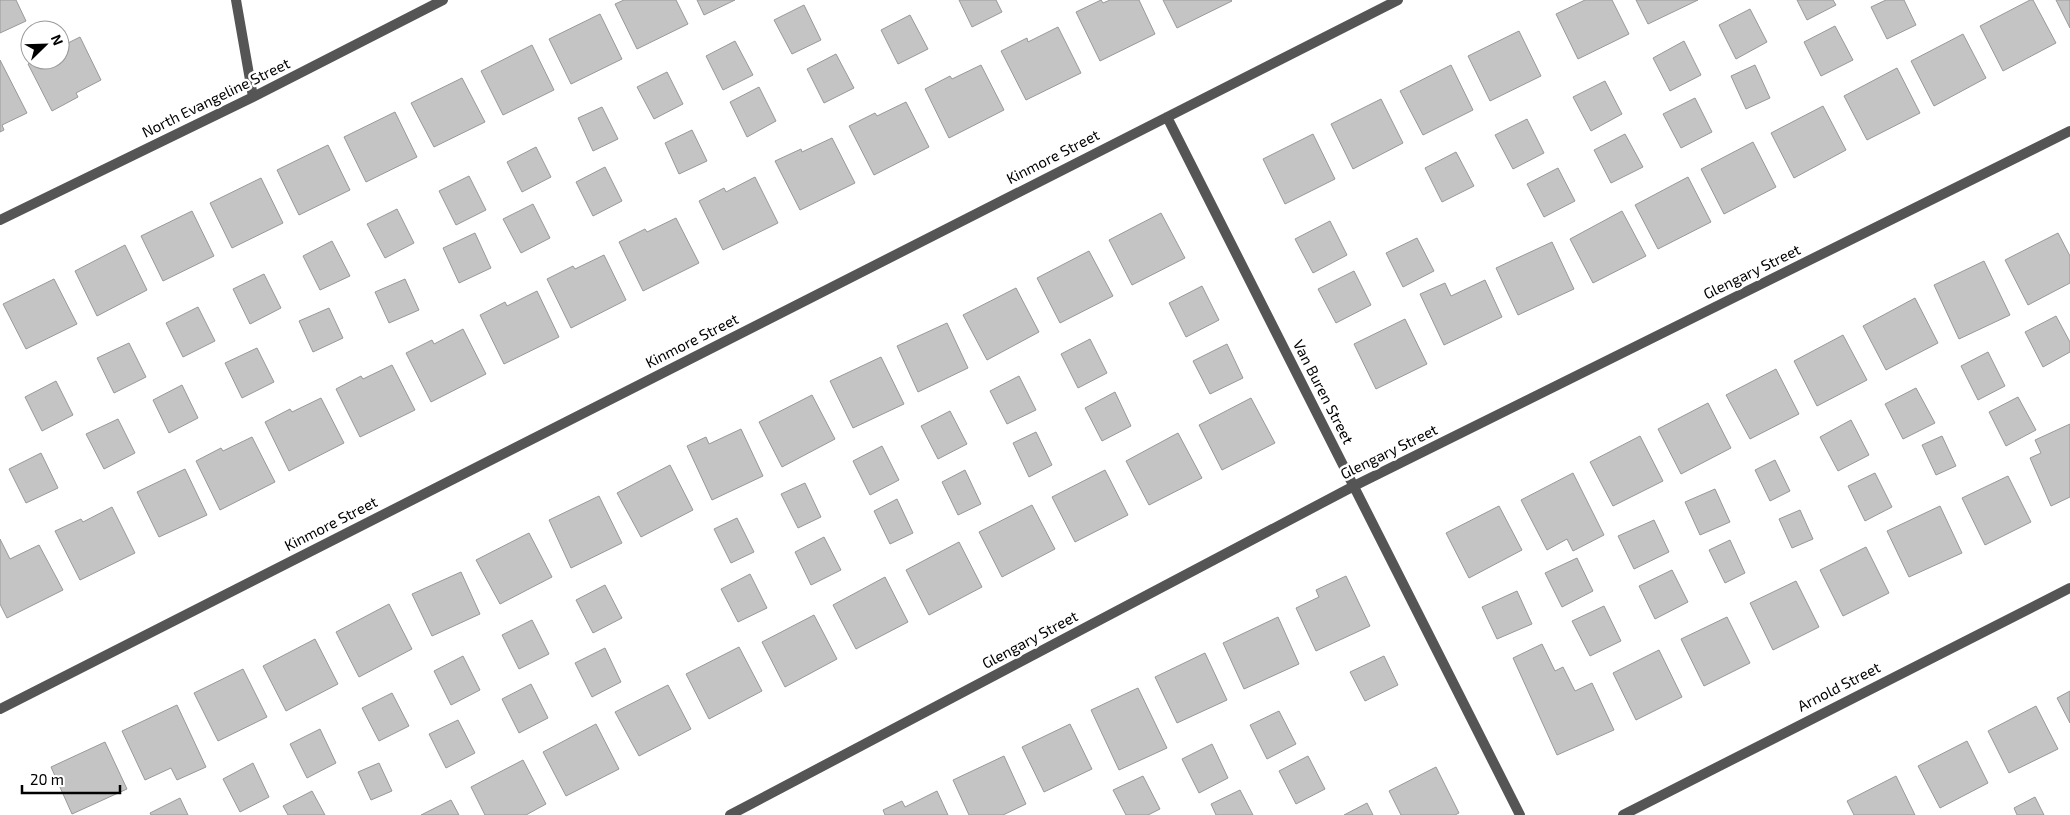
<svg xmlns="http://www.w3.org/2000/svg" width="2070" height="815" viewBox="0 0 2070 815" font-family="'Exo 2',sans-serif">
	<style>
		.building { fill: #c4c4c4; stroke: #999 }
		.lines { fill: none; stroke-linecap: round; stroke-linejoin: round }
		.minor { stroke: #555; stroke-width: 10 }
		.labels { text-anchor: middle; stroke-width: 5; stroke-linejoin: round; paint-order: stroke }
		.street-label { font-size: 15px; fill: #000; stroke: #fff }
	</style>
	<rect width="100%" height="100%" fill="#fff"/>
	<!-- building -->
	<path class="building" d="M 0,0 L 16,0 L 26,21 L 0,33 Z
		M 624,0 L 676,0 L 688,24 L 637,49 L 615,4 Z
		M 697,0 L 735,0 L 704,15 Z
		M 959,0 L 996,0 L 1002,12 L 972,27 Z
		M 1101,0 L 1103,3 L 1110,0 L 1139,0 L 1155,34 L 1100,61 L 1076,12 Z
		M 1163,0 L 1231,0 L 1232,1 L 1177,28 Z
		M 1585,0 L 1612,0 L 1629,34 L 1578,59 L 1556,14 Z
		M 1636,0 L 1698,0 L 1648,24 Z
		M 1797,0 L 1833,0 L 1836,5 L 1807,20 Z
		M 1886,0 L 1904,0 L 1916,25 L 1887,39 L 1871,7 Z
		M 2030,0 L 2033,0 L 2056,43 L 2003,71 L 1980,26 Z
		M 2056,0 L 2070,0 L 2070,28 Z
		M 804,5 L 821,40 L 792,54 L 774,20 Z
		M 1750,9 L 1767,42 L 1736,59 L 1719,25 Z
		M 600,14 L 622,59 L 571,84 L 549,39 Z
		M 910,15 L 928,49 L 898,64 L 881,30 Z
		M 1835,26 L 1853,60 L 1821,76 L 1804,42 Z
		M 1058,27 L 1081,73 L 1026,100 L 1001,51 L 1027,38 L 1028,42 Z
		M 1519,31 L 1541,76 L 1490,101 L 1468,56 Z
		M 1963,34 L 1986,78 L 1934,106 L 1911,61 Z
		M 80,37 L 101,80 L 76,93 L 78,97 L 52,111 L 28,64 L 35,60 L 60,60 L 60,47 Z
		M 735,41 L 753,75 L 723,90 L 706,56 Z
		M 1684,41 L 1701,75 L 1670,91 L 1653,58 Z
		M 532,45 L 554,90 L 503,115 L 481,71 Z
		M 836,54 L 854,88 L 824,103 L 807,69 Z
		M 0,60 L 27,113 L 2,125 L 4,130 L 0,132 Z
		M 981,65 L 1004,110 L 949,138 L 925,89 L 950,76 L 952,79 Z
		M 1451,65 L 1473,110 L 1423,135 L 1400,91 Z
		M 1755,65 L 1770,98 L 1746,109 L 1731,76 Z
		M 1897,68 L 1920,113 L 1867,140 L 1844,96 Z
		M 667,72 L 683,104 L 654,119 L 637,87 Z
		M 462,78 L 485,122 L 434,147 L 411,103 Z
		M 1605,81 L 1622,114 L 1591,131 L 1573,97 Z
		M 759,87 L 776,121 L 747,137 L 730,102 Z
		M 1695,98 L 1712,132 L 1681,148 L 1663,114 Z
		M 1381,99 L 1403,143 L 1353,169 L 1331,124 Z
		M 906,102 L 929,147 L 874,175 L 849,126 L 875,113 L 877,116 Z
		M 1823,106 L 1846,150 L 1794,178 L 1771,133 Z
		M 602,107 L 618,139 L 593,151 L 578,118 Z
		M 395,112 L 417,157 L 366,182 L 344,137 Z
		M 1527,119 L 1544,153 L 1513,169 L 1495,135 Z
		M 692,130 L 707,161 L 679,174 L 665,143 Z
		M 1313,134 L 1335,179 L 1285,204 L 1263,159 Z
		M 1625,134 L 1643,167 L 1611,183 L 1594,150 Z
		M 832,138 L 855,183 L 800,210 L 775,161 L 801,149 L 802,152 Z
		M 1753,142 L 1776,187 L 1724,214 L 1701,169 Z
		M 328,145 L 350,190 L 299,215 L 277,170 Z
		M 536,147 L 551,177 L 522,192 L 507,162 Z
		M 1456,152 L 1474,186 L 1442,202 L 1425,168 Z
		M 605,167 L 622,201 L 593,216 L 576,182 Z
		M 1558,168 L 1575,201 L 1544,217 L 1527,184 Z
		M 469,176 L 486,210 L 456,225 L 439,191 Z
		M 755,177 L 778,223 L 723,250 L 699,201 L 724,188 L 726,192 Z
		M 1688,177 L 1711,222 L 1658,249 L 1635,205 Z
		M 261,178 L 283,223 L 232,248 L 210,203 Z
		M 533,204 L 550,238 L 521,253 L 503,219 Z
		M 397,209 L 414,243 L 385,258 L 367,224 Z
		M 192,211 L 214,256 L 163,281 L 141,236 Z
		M 1622,211 L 1646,256 L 1593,283 L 1570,239 Z
		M 1161,213 L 1185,258 L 1132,285 L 1109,240 Z
		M 676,218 L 699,263 L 643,291 L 619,242 L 645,229 L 647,232 Z
		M 1330,221 L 1347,255 L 1313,273 L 1295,239 Z
		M 475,233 L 491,268 L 459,283 L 443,248 Z
		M 2058,233 L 2070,256 L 2070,283 L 2028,305 L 2005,260 Z
		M 1417,238 L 1434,271 L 1403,287 L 1386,253 Z
		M 332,241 L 350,276 L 320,290 L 303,256 Z
		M 1552,242 L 1574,289 L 1518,315 L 1496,268 Z
		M 125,245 L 147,290 L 97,316 L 75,271 Z
		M 1089,251 L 1113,296 L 1060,323 L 1037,278 Z
		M 604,255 L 626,300 L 571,328 L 547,279 L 573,266 L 575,269 Z
		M 1984,261 L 2010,315 L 1959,339 L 1934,285 Z
		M 1354,271 L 1371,305 L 1336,323 L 1318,289 Z
		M 264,274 L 281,308 L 250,324 L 233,289 Z
		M 54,279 L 77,324 L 26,349 L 3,304 Z
		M 405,279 L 419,310 L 389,323 L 375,292 Z
		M 1485,280 L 1502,317 L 1444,345 L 1420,294 L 1445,283 L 1451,296 Z
		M 1202,286 L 1219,320 L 1186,337 L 1169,303 Z
		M 1016,288 L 1039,332 L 987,360 L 963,315 Z
		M 537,291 L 559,337 L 504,364 L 480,315 L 505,302 L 507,306 Z
		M 1915,298 L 1938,343 L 1886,370 L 1863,326 Z
		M 198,307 L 215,341 L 183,357 L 166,323 Z
		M 329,308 L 343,338 L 313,352 L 299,321 Z
		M 2056,316 L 2070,342 L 2070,352 L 2043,367 L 2025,332 Z
		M 1405,319 L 1427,364 L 1376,389 L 1354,344 Z
		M 947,323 L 968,368 L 918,392 L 897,346 Z
		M 463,329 L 486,374 L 431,402 L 406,353 L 432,340 L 434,344 Z
		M 1843,335 L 1867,380 L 1817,406 L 1794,361 Z
		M 1090,339 L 1107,373 L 1078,388 L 1061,354 Z
		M 129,343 L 146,377 L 114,393 L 97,358 Z
		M 1227,344 L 1243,378 L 1210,394 L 1193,361 Z
		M 257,348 L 274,382 L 242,398 L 225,363 Z
		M 1988,352 L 2005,386 L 1978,400 L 1961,366 Z
		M 881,357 L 904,404 L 853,428 L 830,381 Z
		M 392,365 L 415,410 L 360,437 L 336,389 L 361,376 L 363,379 Z
		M 1776,369 L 1799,414 L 1750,439 L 1726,395 Z
		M 1019,376 L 1036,410 L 1007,424 L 990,391 Z
		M 56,381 L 73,415 L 42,431 L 25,397 Z
		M 182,385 L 198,418 L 169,433 L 153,400 Z
		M 1916,388 L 1935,423 L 1903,439 L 1885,404 Z
		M 1115,392 L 1131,426 L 1102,441 L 1085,408 Z
		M 812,395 L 835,439 L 782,467 L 759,422 Z
		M 2018,397 L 2036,430 L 2006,446 L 1989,412 Z
		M 321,398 L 344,443 L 289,471 L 265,422 L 290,409 L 292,412 Z
		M 1251,398 L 1275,443 L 1222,470 L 1199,425 Z
		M 1708,403 L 1731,448 L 1681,474 L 1658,429 Z
		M 950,411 L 967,444 L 938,459 L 921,426 Z
		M 118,419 L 135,453 L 104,469 L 86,434 Z
		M 1851,420 L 1869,455 L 1838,471 L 1820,437 Z
		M 2070,424 L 2070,497 L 2051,506 L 2030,458 L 2041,453 L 2035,440 Z
		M 741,429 L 763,476 L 712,500 L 687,446 L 706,437 L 709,444 Z
		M 1036,432 L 1052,465 L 1029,477 L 1013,443 Z
		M 1178,433 L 1202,478 L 1149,505 L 1126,461 Z
		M 1640,436 L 1663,481 L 1613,506 L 1590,462 Z
		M 1942,436 L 1956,466 L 1936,475 L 1922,445 Z
		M 252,437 L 275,482 L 220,510 L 196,461 L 221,448 L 223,451 Z
		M 882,446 L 899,480 L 870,495 L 853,461 Z
		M 41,453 L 58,488 L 26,503 L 9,469 Z
		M 1775,460 L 1790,491 L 1770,501 L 1755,470 Z
		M 670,465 L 693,510 L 641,537 L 617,493 Z
		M 185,469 L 207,515 L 159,537 L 137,492 Z
		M 965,470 L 981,504 L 958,515 L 942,482 Z
		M 1105,470 L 1128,515 L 1075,542 L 1052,497 Z
		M 1573,473 L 1604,535 L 1573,551 L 1567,539 L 1547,550 L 1521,500 Z
		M 1875,473 L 1892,507 L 1865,521 L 1848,486 Z
		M 2008,476 L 2031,522 L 1985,545 L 1962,498 Z
		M 805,483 L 821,517 L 798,528 L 781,494 Z
		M 1715,489 L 1730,522 L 1700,535 L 1685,502 Z
		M 599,496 L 622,543 L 571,568 L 549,520 Z
		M 897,499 L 913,533 L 890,544 L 874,511 Z
		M 1032,505 L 1055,549 L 1002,577 L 979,532 Z
		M 1499,506 L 1522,550 L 1469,578 L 1446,533 Z
		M 1940,506 L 1962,553 L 1909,577 L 1887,531 Z
		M 112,507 L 135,553 L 80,580 L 55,531 L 81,519 L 83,522 Z
		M 1800,510 L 1813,539 L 1792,548 L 1779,519 Z
		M 737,518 L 754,552 L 731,563 L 714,529 Z
		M 1654,520 L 1669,552 L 1634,569 L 1618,536 Z
		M 529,533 L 552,577 L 500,604 L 476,560 Z
		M 824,537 L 841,570 L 811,585 L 795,552 Z
		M 0,539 L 10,559 L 39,545 L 63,590 L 7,618 L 0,604 Z
		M 1730,540 L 1745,573 L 1725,583 L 1709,550 Z
		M 959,542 L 982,587 L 929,615 L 906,570 Z
		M 1866,547 L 1889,593 L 1843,616 L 1820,570 Z
		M 1577,558 L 1593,591 L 1562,607 L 1545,573 Z
		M 1672,570 L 1688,602 L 1655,619 L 1639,586 Z
		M 461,572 L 480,614 L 432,636 L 412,594 Z
		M 750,574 L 767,608 L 738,622 L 721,589 Z
		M 1346,576 L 1370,626 L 1316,651 L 1296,608 L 1319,597 L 1316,590 Z
		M 885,577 L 908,622 L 856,649 L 833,605 Z
		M 1796,581 L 1819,627 L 1773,650 L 1750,603 Z
		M 605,585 L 622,618 L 593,633 L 576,600 Z
		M 1517,591 L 1532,624 L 1497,639 L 1482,607 Z
		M 389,604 L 412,649 L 359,677 L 336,632 Z
		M 1604,606 L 1621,641 L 1590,656 L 1572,621 Z
		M 814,615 L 837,659 L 785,687 L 762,642 Z
		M 1278,617 L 1299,664 L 1244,689 L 1223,643 Z
		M 1727,617 L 1750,663 L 1704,686 L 1681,639 Z
		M 532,620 L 549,654 L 519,669 L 502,635 Z
		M 315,639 L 338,684 L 286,711 L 263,666 Z
		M 1542,644 L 1555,671 L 1563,667 L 1575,691 L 1592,683 L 1614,730 L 1557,755 L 1513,658 Z
		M 739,647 L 762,691 L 709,719 L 686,674 Z
		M 605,648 L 621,682 L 592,697 L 575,663 Z
		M 1659,650 L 1682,697 L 1636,720 L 1613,673 Z
		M 1205,653 L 1227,700 L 1177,723 L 1155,677 Z
		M 463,656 L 480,690 L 451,705 L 434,671 Z
		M 1384,656 L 1398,685 L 1365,701 L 1350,672 Z
		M 243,669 L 267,717 L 218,741 L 194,693 Z
		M 531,684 L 548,718 L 519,733 L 502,699 Z
		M 668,685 L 691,729 L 639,756 L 615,712 Z
		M 1138,688 L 1167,748 L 1119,770 L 1091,710 Z
		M 2070,691 L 2070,723 L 2057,698 Z
		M 392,693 L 409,726 L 379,741 L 362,708 Z
		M 177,705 L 206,767 L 177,780 L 171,768 L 145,780 L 122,731 Z
		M 2036,706 L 2058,749 L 2009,773 L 1988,731 Z
		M 1279,711 L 1296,744 L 1267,759 L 1250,725 Z
		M 458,720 L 475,753 L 446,768 L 429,734 Z
		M 596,724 L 619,769 L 566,796 L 543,752 Z
		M 1070,724 L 1092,769 L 1044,792 L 1022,747 Z
		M 320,729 L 336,763 L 307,778 L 290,744 Z
		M 1967,741 L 1988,783 L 1940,808 L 1918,766 Z
		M 105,742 L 127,789 L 72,814 L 51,767 Z
		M 1212,744 L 1228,778 L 1199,793 L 1182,759 Z
		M 1004,756 L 1026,804 L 1003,815 L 969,815 L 953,780 Z
		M 1308,756 L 1325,789 L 1296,804 L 1279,771 Z
		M 523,760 L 546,804 L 526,815 L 485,815 L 471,787 Z
		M 253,763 L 269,797 L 240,812 L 223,779 Z
		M 379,763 L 392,791 L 371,800 L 358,772 Z
		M 1436,767 L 1459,813 L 1455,815 L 1401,815 L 1389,791 Z
		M 1143,776 L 1160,809 L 1148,815 L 1126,815 L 1113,790 Z
		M 1896,776 L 1915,815 L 1854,815 L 1847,801 Z
		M 1240,790 L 1253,815 L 1216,815 L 1211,804 Z
		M 312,791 L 325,815 L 288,815 L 283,806 Z
		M 937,791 L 948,815 L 885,815 L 883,810 L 902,801 L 905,807 Z
		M 2035,797 L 2044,815 L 2017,815 L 2014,808 Z
		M 180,798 L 188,815 L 151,815 L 150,813 Z
		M 451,800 L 459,815 L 421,815 Z
		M 1367,803 L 1373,815 L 1344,815 Z"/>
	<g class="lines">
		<!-- minor -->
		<path class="minor" d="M 236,0 L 253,97
			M 1167,117 L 1520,815
			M 0,220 L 253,97 L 443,0
			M 0,709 L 1398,0
			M 730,815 L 1354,486 L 2070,131
			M 1623,815 L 2070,588"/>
	</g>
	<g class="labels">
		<!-- street labels -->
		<g class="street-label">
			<text transform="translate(216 98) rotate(-26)" y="5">North Evangeline Street</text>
			<text transform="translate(1053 157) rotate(-27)" y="5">Kinmore Street</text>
			<text transform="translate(1752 272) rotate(-26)" y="5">Glengary Street</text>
			<text transform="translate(692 341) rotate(-27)" y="5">Kinmore Street</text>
			<text transform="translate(1323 392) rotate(63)" y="5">Van Buren Street</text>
			<text transform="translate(1389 452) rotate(-26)" y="5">Glengary Street</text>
			<text transform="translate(331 524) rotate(-27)" y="5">Kinmore Street</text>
			<text transform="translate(1030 640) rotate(-28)" y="5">Glengary Street</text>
			<text transform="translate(1839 687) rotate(-27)" y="5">Arnold Street</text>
		</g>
	</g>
	<!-- north arrow -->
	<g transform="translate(45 45) rotate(67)"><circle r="24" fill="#ffffff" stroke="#999999"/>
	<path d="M0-4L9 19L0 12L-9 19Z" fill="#000000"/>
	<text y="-8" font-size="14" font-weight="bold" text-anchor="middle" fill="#000000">N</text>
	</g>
	<!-- scale -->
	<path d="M22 785v8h98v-8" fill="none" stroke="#000000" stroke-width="2.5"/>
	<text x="30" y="785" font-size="15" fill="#000000" stroke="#ffffff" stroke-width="4" paint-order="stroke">20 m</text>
</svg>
